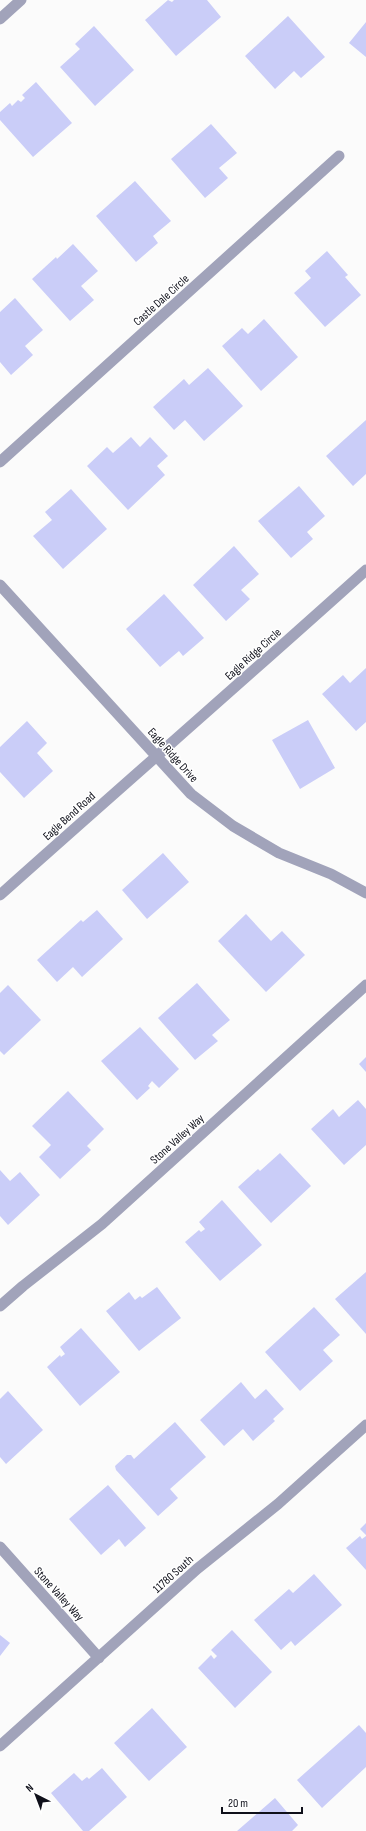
<svg xmlns="http://www.w3.org/2000/svg" width="366" height="1831" viewBox="0 0 366 1831" font-family="'Sofia Sans Condensed',sans-serif">
	<style>
		.building { fill: #cacdf8 }
		.lines { fill: none; stroke-linecap: round; stroke-linejoin: round }
		.minor { stroke: #a1a3ba; stroke-width: 11 }
		.labels { text-anchor: middle; stroke-width: 3; stroke-linejoin: round; paint-order: stroke }
		.street-label { font-size: 12px; fill: #0f101a; stroke: #fff }
	</style>
	<rect width="100%" height="100%" fill="#fbfbfb"/>
	<!-- building -->
	<path class="building" d="M 168,0 L 172,2 L 174,0 L 207,0 L 221,17 L 176,56 L 145,20 Z
		M 288,16 L 325,57 L 301,78 L 294,71 L 275,89 L 245,56 Z
		M 366,22 L 366,57 L 349,43 Z
		M 94,26 L 134,70 L 95,106 L 60,67 L 80,49 L 75,44 Z
		M 36,82 L 72,123 L 33,157 L 0,120 L 0,112 L 10,103 L 12,106 L 18,100 L 21,102 L 25,98 L 22,95 Z
		M 211,124 L 237,153 L 219,168 L 228,178 L 205,198 L 171,159 Z
		M 135,181 L 171,221 L 153,236 L 158,243 L 136,262 L 96,216 Z
		M 73,244 L 98,271 L 81,286 L 94,300 L 70,321 L 32,279 L 56,257 L 57,259 Z
		M 327,251 L 348,275 L 345,277 L 361,295 L 325,327 L 294,293 L 311,278 L 305,271 Z
		M 15,298 L 43,330 L 25,346 L 33,355 L 11,375 L 0,362 L 0,312 Z
		M 264,319 L 298,357 L 261,391 L 222,346 L 242,328 L 248,334 Z
		M 208,368 L 243,406 L 204,441 L 185,420 L 174,430 L 153,407 L 184,379 L 189,385 Z
		M 366,420 L 366,474 L 353,486 L 326,456 Z
		M 131,437 L 140,447 L 150,437 L 168,456 L 157,466 L 165,475 L 128,510 L 87,466 L 107,447 L 113,453 Z
		M 299,486 L 325,516 L 307,532 L 313,539 L 291,558 L 258,521 Z
		M 71,489 L 107,529 L 63,569 L 33,536 L 52,520 L 45,512 Z
		M 234,546 L 259,574 L 241,590 L 250,599 L 226,621 L 193,585 Z
		M 164,594 L 204,638 L 183,656 L 179,651 L 160,667 L 126,629 Z
		M 366,668 L 366,722 L 356,731 L 322,694 L 343,675 L 350,683 Z
		M 308,720 L 335,768 L 300,789 L 272,740 Z
		M 27,721 L 47,743 L 37,753 L 53,771 L 24,798 L 0,772 L 0,747 Z
		M 163,853 L 189,882 L 147,919 L 122,890 Z
		M 97,910 L 123,939 L 82,977 L 73,967 L 57,982 L 37,960 L 81,920 L 83,922 Z
		M 246,914 L 271,941 L 282,931 L 305,955 L 266,992 L 218,941 Z
		M 197,983 L 230,1020 L 212,1035 L 218,1041 L 195,1060 L 158,1018 Z
		M 8,985 L 41,1020 L 4,1055 L 0,1051 L 0,993 Z
		M 140,1027 L 179,1069 L 159,1088 L 152,1081 L 148,1086 L 150,1088 L 137,1100 L 101,1061 Z
		M 366,1057 L 366,1072 L 359,1064 Z
		M 68,1091 L 104,1129 L 87,1146 L 91,1150 L 60,1179 L 39,1157 L 51,1145 L 32,1126 Z
		M 358,1100 L 366,1109 L 366,1145 L 344,1165 L 311,1129 L 333,1109 L 339,1117 Z
		M 280,1153 L 311,1186 L 271,1223 L 238,1187 L 258,1169 L 260,1171 Z
		M 0,1170 L 10,1181 L 20,1172 L 40,1195 L 8,1225 L 0,1216 Z
		M 222,1200 L 262,1245 L 220,1281 L 185,1242 L 199,1230 L 201,1232 L 205,1229 L 199,1222 Z
		M 366,1272 L 366,1334 L 335,1299 Z
		M 157,1287 L 181,1318 L 139,1351 L 106,1311 L 129,1292 L 135,1300 L 140,1296 L 142,1298 Z
		M 314,1307 L 340,1335 L 323,1350 L 333,1361 L 300,1391 L 265,1352 Z
		M 81,1328 L 120,1372 L 80,1406 L 47,1367 L 60,1355 L 61,1357 L 65,1354 L 60,1347 Z
		M 241,1382 L 255,1399 L 266,1389 L 284,1409 L 273,1419 L 275,1421 L 253,1441 L 243,1429 L 224,1446 L 200,1420 Z
		M 8,1391 L 43,1430 L 6,1464 L 0,1457 L 0,1399 Z
		M 175,1422 L 206,1457 L 170,1489 L 178,1498 L 158,1516 L 116,1470 L 115,1466 L 127,1455 L 131,1455 L 134,1459 Z
		M 108,1485 L 146,1528 L 125,1547 L 119,1539 L 101,1555 L 69,1519 Z
		M 366,1523 L 366,1535 L 360,1529 Z
		M 360,1536 L 362,1539 L 366,1536 L 366,1570 L 346,1548 Z
		M 314,1574 L 342,1605 L 295,1646 L 291,1641 L 281,1650 L 254,1620 L 289,1589 L 293,1593 Z
		M 232,1630 L 272,1672 L 235,1708 L 198,1668 L 211,1655 L 214,1659 L 217,1656 L 211,1650 Z
		M 0,1635 L 10,1643 L 0,1656 Z
		M 152,1708 L 187,1747 L 149,1781 L 114,1743 Z
		M 359,1725 L 366,1733 L 366,1767 L 322,1808 L 297,1780 Z
		M 102,1768 L 127,1797 L 89,1831 L 83,1831 L 51,1793 L 74,1773 L 82,1781 L 87,1777 L 89,1779 Z
		M 275,1798 L 298,1825 L 292,1831 L 237,1831 Z"/>
	<g class="lines">
		<!-- minor -->
		<path class="minor" d="M 0,19 L 21,0
			M 0,462 L 339,156
			M 0,585 L 191,794 L 233,826 L 279,853 L 331,874 L 366,893
			M 0,895 C 122,786 245,679 366,570
			M 0,1306 L 23,1286 L 102,1224 L 366,985
			M 0,1547 L 99,1658
			M 0,1746 L 197,1569 L 278,1504 L 366,1425"/>
	</g>
	<g class="labels">
		<!-- street labels -->
		<g class="street-label">
			<text transform="translate(161 300) rotate(-42)" y="4">Castle Dale Circle</text>
			<text transform="translate(253 654) rotate(-42)" y="4">Eagle Ridge Circle</text>
			<text transform="translate(173 755) rotate(48)" y="4">Eagle Ridge Drive</text>
			<text transform="translate(69 816) rotate(-42)" y="4">Eagle Bend Road</text>
			<text transform="translate(177 1139) rotate(-42)" y="4">Stone Valley Way</text>
			<text transform="translate(173 1574) rotate(-42)" y="4">11780 South</text>
			<text transform="translate(59 1594) rotate(48)" y="4">Stone Valley Way</text>
		</g>
	</g>
	<!-- north arrow -->
	<g transform="translate(36 1795) rotate(318)" stroke="#ffffff" stroke-width="3" paint-order="stroke">
	<path d="M0-3L7 15L0 10L-7 15Z" fill="#0f101a"/>
	<text y="-6" font-size="11" font-weight="bold" text-anchor="middle" fill="#0f101a">N</text>
	</g>
	<!-- scale -->
	<path d="M222 1807v6h80v-6" fill="none" stroke="#0f101a" stroke-width="2"/>
	<text x="228" y="1807" font-size="12" fill="#0f101a" stroke="#ffffff" stroke-width="3" paint-order="stroke">20 m</text>
</svg>
